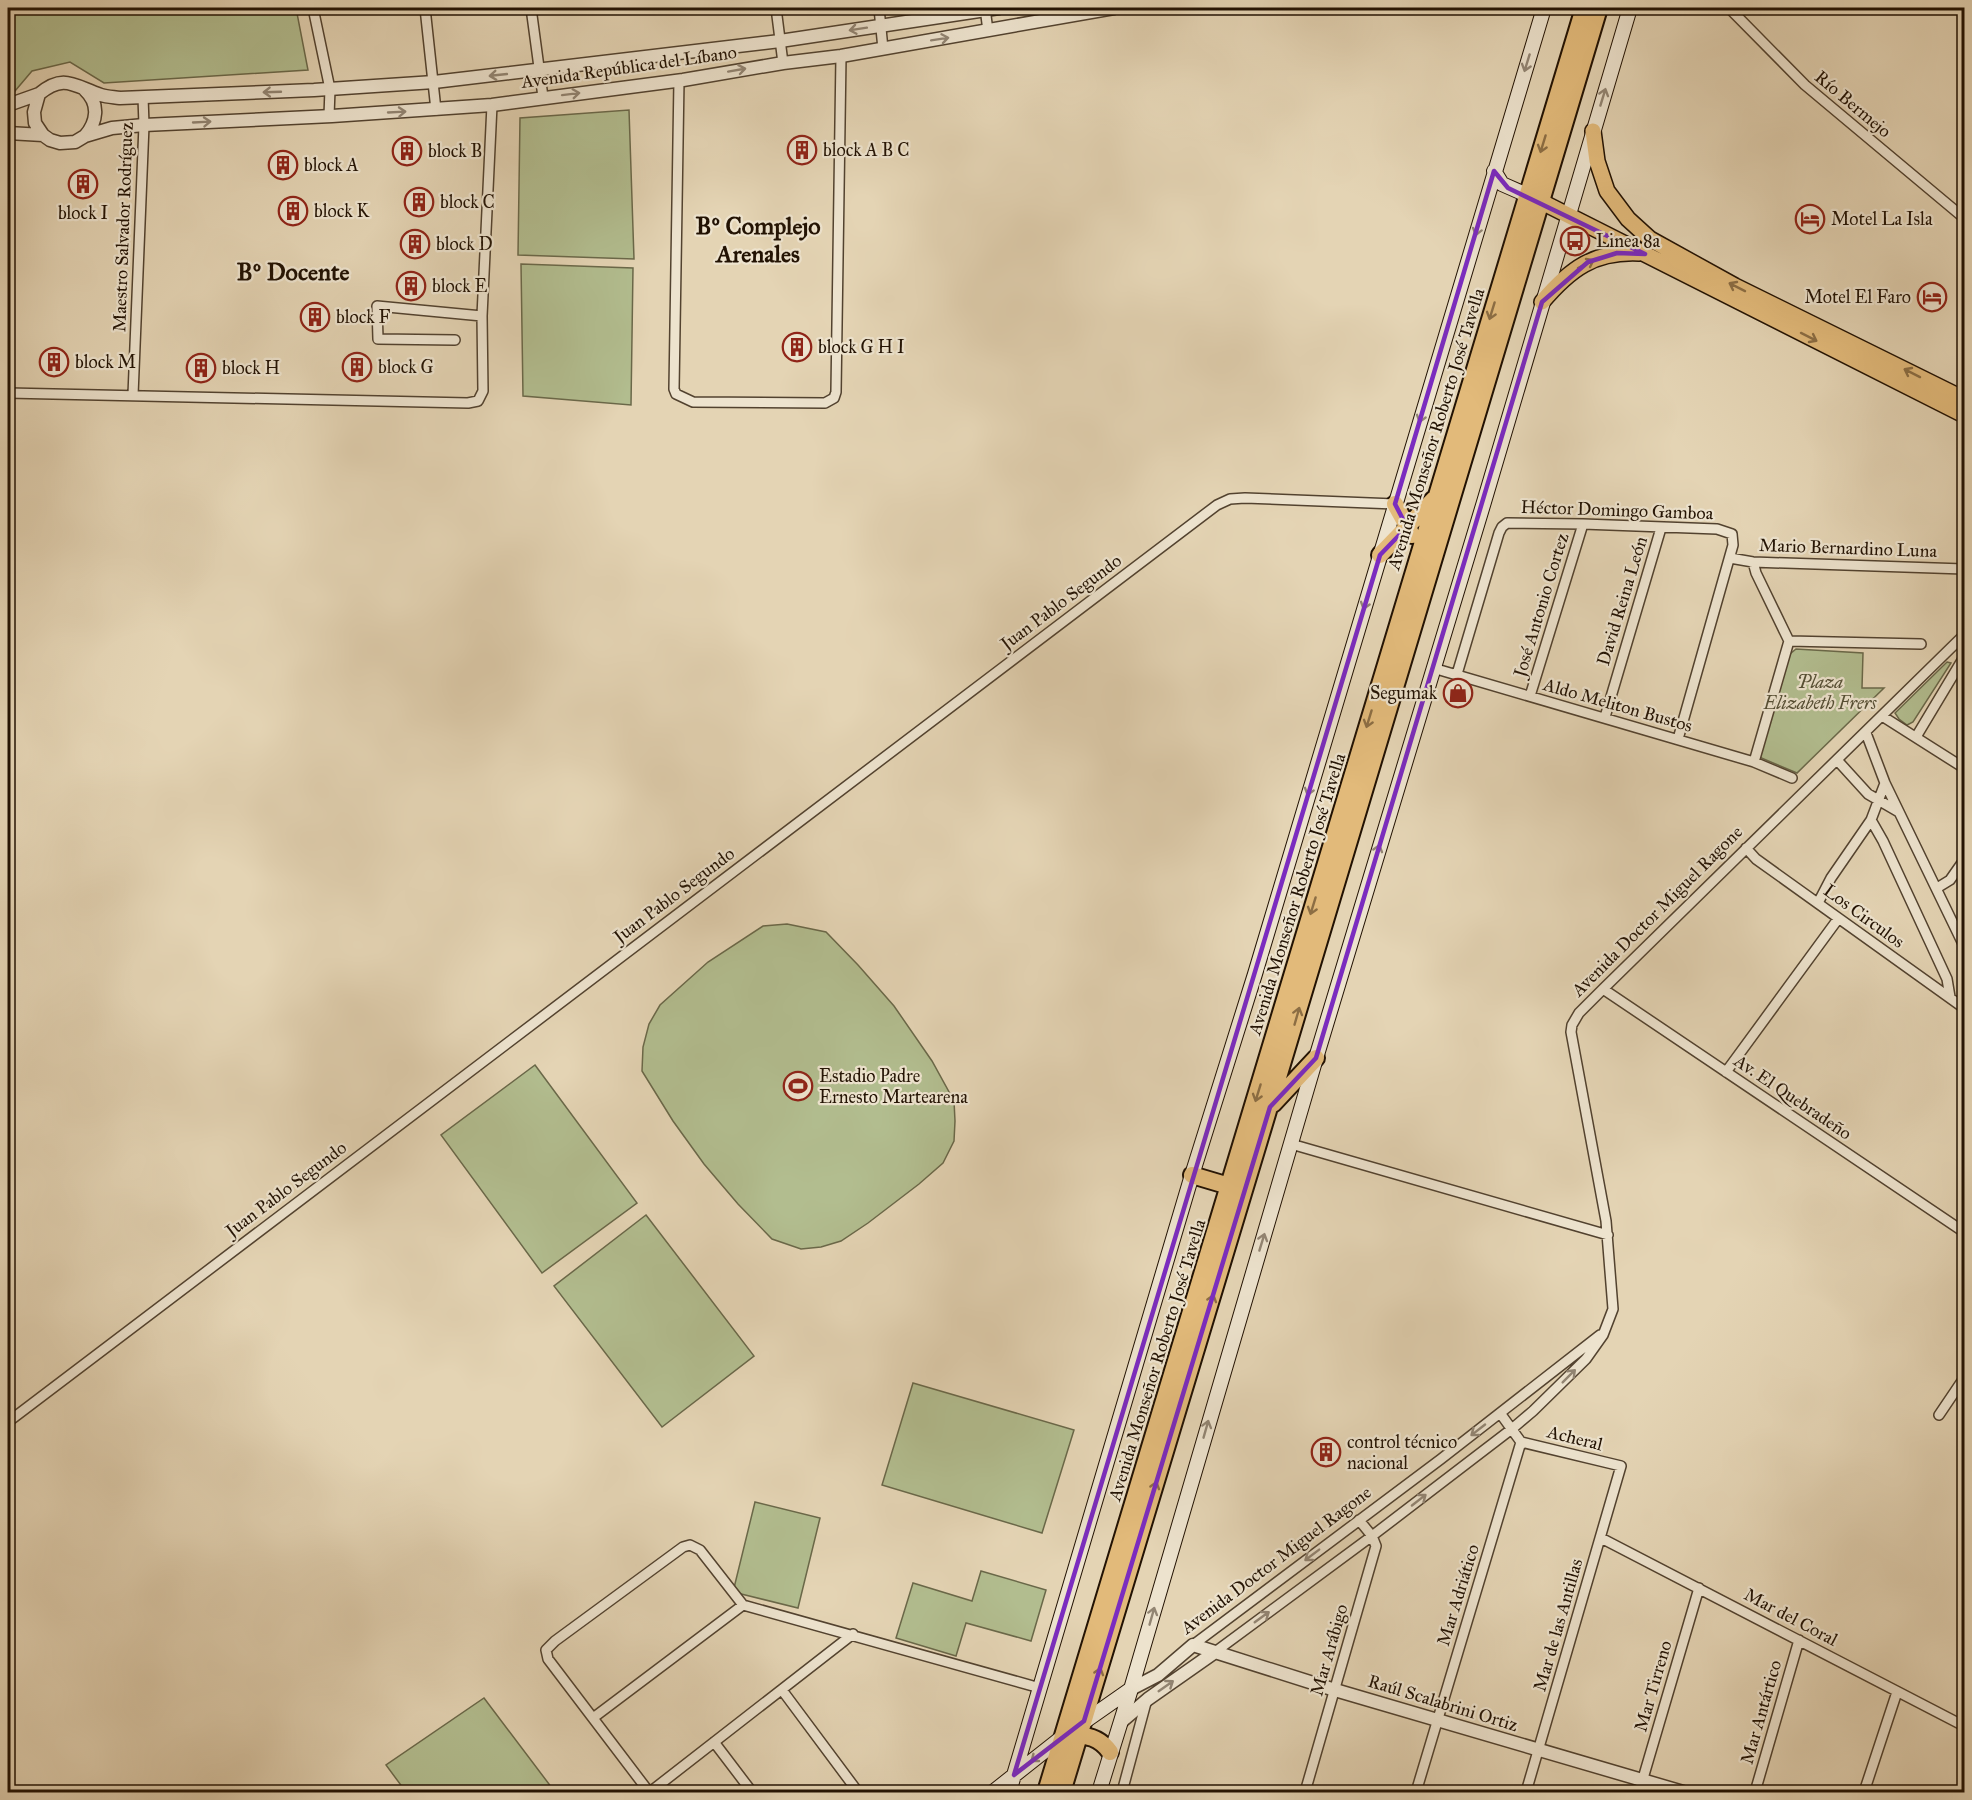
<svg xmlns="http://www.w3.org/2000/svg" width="1972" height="1800" viewBox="0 0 1972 1800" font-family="'IM FELL Great Primer',serif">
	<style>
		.green { fill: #b2bd8f; stroke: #6a6849; stroke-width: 1.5 }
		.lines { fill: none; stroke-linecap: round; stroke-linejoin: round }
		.minor-casing { stroke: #52422f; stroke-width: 12 }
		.tertiary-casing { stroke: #52422f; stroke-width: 15 }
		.secondary-casing { stroke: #221203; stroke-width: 16 }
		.primary-casing { stroke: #221203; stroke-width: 18 }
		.trunk-casing { stroke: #221203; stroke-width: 20 }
		.minor { stroke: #ede3ce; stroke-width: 9 }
		.tertiary { stroke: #ede3ce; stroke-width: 12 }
		.secondary { stroke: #ede3ce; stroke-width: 14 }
		.primary { stroke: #e2ba7a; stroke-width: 15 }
		.trunk { stroke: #e2ba7a; stroke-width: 16 }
		.oneway { stroke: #928573 }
		.oneway2 { stroke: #8c6e44 }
		.marked { fill: none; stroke: #7b2cbf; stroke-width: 4.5; stroke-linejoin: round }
		.labels { text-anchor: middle; stroke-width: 4.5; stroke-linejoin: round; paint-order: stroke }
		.street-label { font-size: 18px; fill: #221203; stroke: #ede3ce }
		.poi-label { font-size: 18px; fill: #221203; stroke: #ede3ce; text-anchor: start }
		.park-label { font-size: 18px; font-style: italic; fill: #544e34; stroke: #ede3ce }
		.district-label { font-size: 24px; font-weight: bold; fill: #221203; stroke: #ede3ce }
	</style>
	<rect width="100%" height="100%" fill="#e4d4b4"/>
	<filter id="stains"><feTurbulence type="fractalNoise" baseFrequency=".00333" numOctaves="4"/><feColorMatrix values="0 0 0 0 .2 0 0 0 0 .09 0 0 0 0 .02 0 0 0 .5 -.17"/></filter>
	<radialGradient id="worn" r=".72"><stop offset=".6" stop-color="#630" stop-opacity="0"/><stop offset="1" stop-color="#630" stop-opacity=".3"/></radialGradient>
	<!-- green -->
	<path class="green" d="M 8,8 L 296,8 L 308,70 L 104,83 L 70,62 L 32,71 L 15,91 L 8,91 Z
		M 629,110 L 634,259 L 518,255 L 520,118 Z
		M 521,264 L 633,268 L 631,405 L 523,396 Z
		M 1796,649 L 1863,653 L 1862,688 L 1884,688 L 1797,773 L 1759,757 L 1790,654 Z
		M 1947,662 L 1951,663 L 1913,722 L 1907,725 L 1899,719 L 1895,713 Z
		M 787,924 L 826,932 L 858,965 L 894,1006 L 932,1061 L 954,1101 L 955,1121 L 954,1141 L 943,1163 L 919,1184 L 868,1223 L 841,1241 L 821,1247 L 801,1249 L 772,1239 L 738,1204 L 704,1164 L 673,1121 L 642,1071 L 643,1047 L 649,1024 L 660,1005 L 708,962 L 763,926 Z
		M 535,1065 L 637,1203 L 542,1273 L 441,1135 Z
		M 646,1215 L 754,1356 L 662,1427 L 554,1286 Z
		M 913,1383 L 1074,1430 L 1042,1533 L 882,1485 Z
		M 755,1502 L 820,1518 L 798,1608 L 733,1592 Z
		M 981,1571 L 1046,1590 L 1031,1641 L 966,1623 L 956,1656 L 896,1638 L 913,1583 L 972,1601 Z
		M 484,1698 L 555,1792 L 406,1792 L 386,1765 Z"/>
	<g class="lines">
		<!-- minor casing -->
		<g class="minor-casing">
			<path id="minor" d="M 313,8 L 330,89 L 329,116
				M 425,8 L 436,110
				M 531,8 L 543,97
				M 776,8 L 783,63
				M 879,8 L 883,49
				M 985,8 L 988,31
				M 1729,8 L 1805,85 L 1964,218
				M 679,80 L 674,389 L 676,394 L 693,402 L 825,403 L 834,398 L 836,392 L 841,56
				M 455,340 L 378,339 L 377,306 L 482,316
				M 8,393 L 468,403 L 478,401 L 483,391 L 482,316 L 492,105
				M 133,395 L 144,125 L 143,97
				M 1730,558 L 1753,562 L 1964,569
				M 1753,562 L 1756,573 L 1789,641 L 1754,762
				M 1789,641 L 1921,644
				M 1433,668 L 1754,762 L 1792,778
				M 1457,674 L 1499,533 L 1502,527 L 1507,523 L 1583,524 L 1717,529 L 1732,534 L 1733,545 L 1678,739
				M 1530,696 L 1583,524
				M 1882,716 L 1964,768
				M 1605,717 L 1661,528
				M 1866,733 L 1885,783 L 1964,946
				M 1916,737 L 1964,657
				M 1837,760 L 1868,794 L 1899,812
				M 1871,820 L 1883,841 L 1947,979 L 1950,997
				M 1746,848 L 1756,859 L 1964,1008
				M 1937,888 L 1950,880 L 1964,860
				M 1818,903 L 1831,878 L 1871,820 L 1885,783
				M 1603,989 L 1964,1232
				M 1726,1072 L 1838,919
				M 1291,1144 L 1608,1235
				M 1939,1415 L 1964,1378
				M 8,1422 L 1217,505 L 1230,499 L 1245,498 L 1395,504
				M 1521,1442 L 1621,1466 L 1526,1792
				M 1601,1538 L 1964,1726
				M 1193,1645 L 1441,1459 L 1600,1335
				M 1215,1652 L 1372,1536 L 1513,1428 L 1533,1411 L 1586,1359 L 1603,1335 L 1613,1309 L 1606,1221 L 1571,1032 L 1572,1025 L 1579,1013 L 1603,989 L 1964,635
				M 782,1690 L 858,1792
				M 593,1718 L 743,1605
				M 714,1742 L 752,1792
				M 649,1792 L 548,1659 L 546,1650 L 555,1641 L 683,1547 L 690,1545 L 700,1550 L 743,1605 L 1040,1688
				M 650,1792 L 853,1634
				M 1122,1792 L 1147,1699
				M 1305,1792 L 1376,1546 L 1372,1536 L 1359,1520
				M 1416,1792 L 1521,1442 L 1500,1413
				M 1639,1792 L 1699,1588
				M 1755,1792 L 1799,1640
				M 1864,1792 L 1897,1692"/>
		</g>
		<!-- tertiary casing -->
		<g class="tertiary-casing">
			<path id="tertiary" d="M 999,8 L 780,41 L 434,82 L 314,90 L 120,98 C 113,97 107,97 101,95 C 74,86 64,73 39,94 L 34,112 L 35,123 L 43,135 L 50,140 L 60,143 L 75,142 L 85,136 L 112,128 L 144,125 L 332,116 L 492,105 L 683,80 L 783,63 L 841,56 L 1114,8
				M 8,105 L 39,94
				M 8,133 L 43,135
				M 85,136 C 97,122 100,104 85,90
				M 1131,1689 L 1158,1675 L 1193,1645 L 1335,1690 L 1683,1792
				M 1121,1722 L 1148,1699 L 1215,1652"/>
		</g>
		<!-- secondary casing -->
		<g class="secondary-casing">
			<path id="secondary" d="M 1494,171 L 1502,184 L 1527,195
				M 1081,1724 L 1131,1689
				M 993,1792 L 1065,1735
				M 1009,1792 L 1192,1175 L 1255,974 L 1544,8
				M 1099,1792 L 1131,1689 L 1316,1058 L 1484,502 L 1630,8"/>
		</g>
		<!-- primary casing -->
		<g class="primary-casing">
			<path id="primary" d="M 1593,131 L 1597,161 L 1607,191 L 1628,219 L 1650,239 L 1735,286 L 1964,399
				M 1530,196 L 1964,415
				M 1542,302 C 1570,269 1594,251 1639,253"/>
		</g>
		<!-- trunk casing -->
		<g class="trunk-casing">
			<path id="trunk" d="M 1395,504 L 1412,535
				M 1380,555 L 1434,499
				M 1273,1104 L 1316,1058
				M 1192,1175 L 1229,1186
				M 1070,1736 C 1087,1734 1100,1738 1110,1752
				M 1046,1792 L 1584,8
				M 1062,1792 C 1243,1198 1420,602 1599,8"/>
		</g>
		<!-- minor -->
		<use href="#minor" class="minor"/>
		<!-- tertiary -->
		<use href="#tertiary" class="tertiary"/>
		<!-- secondary -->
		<use href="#secondary" class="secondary"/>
		<!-- primary -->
		<use href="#primary" class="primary"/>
		<!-- trunk -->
		<use href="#trunk" class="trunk"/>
	</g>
	<!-- one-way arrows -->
	<defs><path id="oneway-shaft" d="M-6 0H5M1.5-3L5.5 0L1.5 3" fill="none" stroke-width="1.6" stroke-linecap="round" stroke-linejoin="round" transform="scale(1.5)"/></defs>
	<g class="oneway">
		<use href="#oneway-shaft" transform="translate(858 29) rotate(171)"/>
		<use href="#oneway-shaft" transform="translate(940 39) rotate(-9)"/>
		<use href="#oneway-shaft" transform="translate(1527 63) rotate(107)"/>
		<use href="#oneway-shaft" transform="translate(737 70) rotate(-10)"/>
		<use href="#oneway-shaft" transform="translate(498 75) rotate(174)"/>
		<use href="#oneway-shaft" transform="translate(272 92) rotate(178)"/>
		<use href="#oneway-shaft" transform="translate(571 94) rotate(-7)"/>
		<use href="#oneway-shaft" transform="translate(1603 97) rotate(-73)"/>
		<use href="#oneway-shaft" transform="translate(397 112) rotate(-3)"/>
		<use href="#oneway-shaft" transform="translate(202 122) rotate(-3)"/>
		<use href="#oneway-shaft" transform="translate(1478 227) rotate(106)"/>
		<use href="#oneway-shaft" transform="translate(1422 414) rotate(107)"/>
		<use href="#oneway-shaft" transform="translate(1366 601) rotate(107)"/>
		<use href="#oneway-shaft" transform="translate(1310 787) rotate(107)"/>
		<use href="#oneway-shaft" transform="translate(1377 853) rotate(-73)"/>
		<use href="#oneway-shaft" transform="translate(1262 1242) rotate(-73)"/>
		<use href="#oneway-shaft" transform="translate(1569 1376) rotate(-45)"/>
		<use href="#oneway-shaft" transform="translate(1206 1429) rotate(-74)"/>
		<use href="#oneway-shaft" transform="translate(1478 1430) rotate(142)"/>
		<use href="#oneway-shaft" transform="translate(1419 1500) rotate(-38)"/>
		<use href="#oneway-shaft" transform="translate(1312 1555) rotate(143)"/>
		<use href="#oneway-shaft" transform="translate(1152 1616) rotate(-74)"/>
		<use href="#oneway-shaft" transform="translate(1262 1617) rotate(-36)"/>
		<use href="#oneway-shaft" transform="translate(1166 1686) rotate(-35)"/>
		<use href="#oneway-shaft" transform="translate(1038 1756) rotate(142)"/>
	</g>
	<g class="oneway2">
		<use href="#oneway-shaft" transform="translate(1543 144) rotate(107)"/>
		<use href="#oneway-shaft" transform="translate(1586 264) rotate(-27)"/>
		<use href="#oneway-shaft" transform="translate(1737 287) rotate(-153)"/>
		<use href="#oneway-shaft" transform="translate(1492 311) rotate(107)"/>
		<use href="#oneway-shaft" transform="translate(1809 337) rotate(27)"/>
		<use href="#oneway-shaft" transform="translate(1912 373) rotate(-153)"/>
		<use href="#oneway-shaft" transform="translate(1369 719) rotate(107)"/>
		<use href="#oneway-shaft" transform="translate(1313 906) rotate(107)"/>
		<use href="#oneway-shaft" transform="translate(1297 1016) rotate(-74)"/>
		<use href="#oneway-shaft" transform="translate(1258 1093) rotate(107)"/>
		<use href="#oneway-shaft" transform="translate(1211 1303) rotate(-73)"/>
		<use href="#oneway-shaft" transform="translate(1154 1490) rotate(-73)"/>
		<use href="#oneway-shaft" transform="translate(1098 1676) rotate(-73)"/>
	</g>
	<!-- marked area -->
	<path class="marked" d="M 1494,171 L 1508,188 L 1645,254 L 1617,253 L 1588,262 L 1542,302 L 1316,1058 L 1270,1107 L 1084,1721 L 1014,1775 L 1380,555 L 1407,527 L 1395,504 Z"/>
	<!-- icons -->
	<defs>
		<g id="building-ring" transform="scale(1.5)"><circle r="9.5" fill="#ede3ce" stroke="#8f2418" stroke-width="1.5"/><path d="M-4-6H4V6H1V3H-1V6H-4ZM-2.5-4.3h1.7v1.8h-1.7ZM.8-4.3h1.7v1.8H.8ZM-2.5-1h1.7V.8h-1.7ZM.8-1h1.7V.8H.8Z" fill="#8f2418"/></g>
		<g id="hotel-ring" transform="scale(1.5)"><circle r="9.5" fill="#ede3ce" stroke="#8f2418" stroke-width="1.5"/><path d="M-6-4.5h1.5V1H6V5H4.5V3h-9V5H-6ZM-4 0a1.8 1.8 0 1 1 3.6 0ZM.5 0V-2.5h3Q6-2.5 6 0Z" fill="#8f2418"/></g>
		<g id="bus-ring" transform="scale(1.5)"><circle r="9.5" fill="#ede3ce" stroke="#8f2418" stroke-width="1.5"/><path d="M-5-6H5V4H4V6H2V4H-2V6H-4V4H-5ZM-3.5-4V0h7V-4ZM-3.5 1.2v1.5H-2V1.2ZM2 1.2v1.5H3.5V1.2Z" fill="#8f2418"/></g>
		<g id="shop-ring" transform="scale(1.5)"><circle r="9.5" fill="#ede3ce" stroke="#8f2418" stroke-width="1.5"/><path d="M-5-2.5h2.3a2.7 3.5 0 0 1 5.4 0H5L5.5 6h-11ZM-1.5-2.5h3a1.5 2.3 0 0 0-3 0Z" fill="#8f2418"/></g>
		<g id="stadium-ring" transform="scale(1.5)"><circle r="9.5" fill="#ede3ce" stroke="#8f2418" stroke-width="1.5"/><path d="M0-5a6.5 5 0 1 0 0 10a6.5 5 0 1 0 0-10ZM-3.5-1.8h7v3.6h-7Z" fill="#8f2418"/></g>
	</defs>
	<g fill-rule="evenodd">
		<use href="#building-ring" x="802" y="150"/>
		<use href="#building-ring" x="407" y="151"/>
		<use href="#building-ring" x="283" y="165"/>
		<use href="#building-ring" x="83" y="184"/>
		<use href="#building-ring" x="419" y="202"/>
		<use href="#building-ring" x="293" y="211"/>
		<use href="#hotel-ring" x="1810" y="219"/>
		<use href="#bus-ring" x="1575" y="241"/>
		<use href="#building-ring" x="415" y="244"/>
		<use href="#building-ring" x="411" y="286"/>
		<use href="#hotel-ring" x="1932" y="297"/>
		<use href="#building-ring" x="315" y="317"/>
		<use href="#building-ring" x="797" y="347"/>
		<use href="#building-ring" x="54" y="362"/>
		<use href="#building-ring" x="357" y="367"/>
		<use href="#building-ring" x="201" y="368"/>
		<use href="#shop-ring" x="1458" y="693"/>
		<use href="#stadium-ring" x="798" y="1086"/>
		<use href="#building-ring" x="1326" y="1452"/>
	</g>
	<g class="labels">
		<!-- street labels -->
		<g class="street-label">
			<text transform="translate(629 67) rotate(-8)" y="6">Avenida República del Líbano</text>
			<text transform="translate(1853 104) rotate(40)" y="6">Río Bermejo</text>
			<text transform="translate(123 227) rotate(-88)" y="6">Maestro Salvador Rodríguez</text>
			<text transform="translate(1436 429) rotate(-73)" y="6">Avenida Monseñor Roberto José Tavella</text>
			<text transform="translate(1617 510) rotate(2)" y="6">Héctor Domingo Gamboa</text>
			<text transform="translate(1848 548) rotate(2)" y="6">Mario Bernardino Luna</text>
			<text transform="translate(1622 601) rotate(-73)" y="6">David Reina León</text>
			<text transform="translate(1061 602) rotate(-37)" y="6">Juan Pablo Segundo</text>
			<text transform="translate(1541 605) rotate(-73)" y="6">José Antonio Cortez</text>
			<text transform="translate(1618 705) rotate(16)" y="6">Aldo Meliton Bustos</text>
			<text transform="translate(1297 894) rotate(-73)" y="6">Avenida Monseñor Roberto José Tavella</text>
			<text transform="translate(674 895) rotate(-37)" y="6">Juan Pablo Segundo</text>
			<text transform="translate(1657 911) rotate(-45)" y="6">Avenida Doctor Miguel Ragone</text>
			<text transform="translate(1864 916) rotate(36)" y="6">Los Circulos</text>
			<text transform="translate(1793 1097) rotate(34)" y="6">Av. El Quebradeño</text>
			<text transform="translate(286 1189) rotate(-37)" y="6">Juan Pablo Segundo</text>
			<text transform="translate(1157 1360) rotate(-73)" y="6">Avenida Monseñor Roberto José Tavella</text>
			<text transform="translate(1575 1438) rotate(14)" y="6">Acheral</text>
			<text transform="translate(1276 1560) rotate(-37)" y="6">Avenida Doctor Miguel Ragone</text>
			<text transform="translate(1458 1595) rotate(-73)" y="6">Mar Adriático</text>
			<text transform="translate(1791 1617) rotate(28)" y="6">Mar del Coral</text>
			<text transform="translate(1558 1625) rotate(-74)" y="6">Mar de las Antillas</text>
			<text transform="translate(1329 1650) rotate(-74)" y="6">Mar Arábigo</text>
			<text transform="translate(1653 1686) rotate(-74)" y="6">Mar Tirreno</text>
			<text transform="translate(1443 1703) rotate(17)" y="6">Raúl Scalabrini Ortiz</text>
			<text transform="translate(1761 1712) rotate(-74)" y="6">Mar Antártico</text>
		</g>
		<!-- poi labels -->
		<g class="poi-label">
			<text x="823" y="156">block A B C</text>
			<text x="428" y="157">block B</text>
			<text x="304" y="171">block A</text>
			<text x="440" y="208">block C</text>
			<text x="314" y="217">block K</text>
			<text x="83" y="219" text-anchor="middle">block I</text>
			<text x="1831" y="225">Motel La Isla</text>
			<text x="1596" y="247">Linea 8a</text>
			<text x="436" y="250">block D</text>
			<text x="432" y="292">block E</text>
			<text x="1911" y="303" text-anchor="end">Motel El Faro</text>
			<text x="336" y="323">block F</text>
			<text x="818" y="353">block G H I</text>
			<text x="75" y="368">block M</text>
			<text x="378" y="373">block G</text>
			<text x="222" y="374">block H</text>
			<text x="1437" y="699" text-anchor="end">Segumak</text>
			<text x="819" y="1082">Estadio Padre<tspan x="819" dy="21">Ernesto Martearena</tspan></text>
			<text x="1347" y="1448">control técnico<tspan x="1347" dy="21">nacional</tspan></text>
		</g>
		<!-- park labels -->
		<g class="park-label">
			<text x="1820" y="688">Plaza<tspan x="1820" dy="21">Elizabeth Frers</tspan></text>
		</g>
		<!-- district labels -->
		<g class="district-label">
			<text x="758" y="234">Bº Complejo<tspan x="758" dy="28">Arenales</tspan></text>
			<text x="293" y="280">Bº Docente</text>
		</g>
	</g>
	<!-- margin -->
	<rect width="1972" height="1800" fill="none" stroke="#e4d4b4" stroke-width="30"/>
	<rect x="9" y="9" width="1954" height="1782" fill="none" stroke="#221203" stroke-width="3"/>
	<rect x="15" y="15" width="1942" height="1770" fill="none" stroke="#221203" stroke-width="1.5"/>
	<rect width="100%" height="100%" filter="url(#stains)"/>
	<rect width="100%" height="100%" fill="url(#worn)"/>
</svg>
